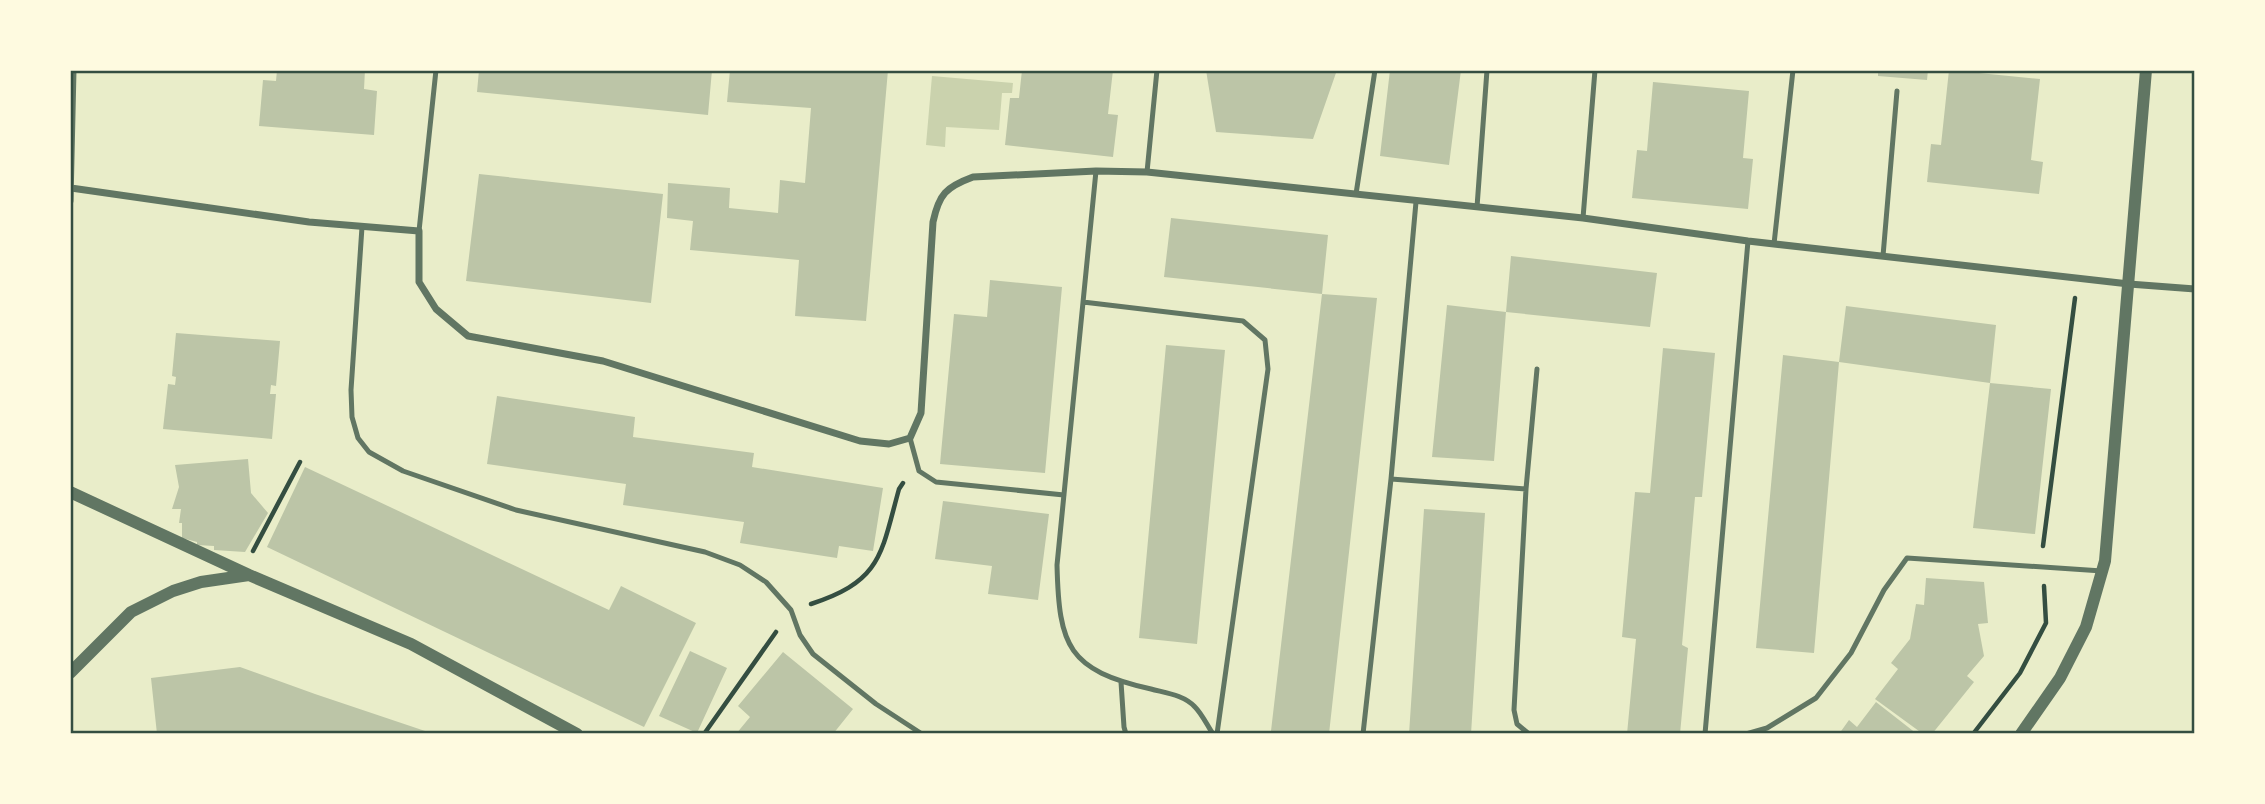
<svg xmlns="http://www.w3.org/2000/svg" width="2265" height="804" viewBox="0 0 2265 804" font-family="'PT Serif',serif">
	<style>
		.green { fill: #cad2ad }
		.building { fill: #bcc5a7 }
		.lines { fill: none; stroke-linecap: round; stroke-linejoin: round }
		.path { stroke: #344e41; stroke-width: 4.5 }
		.service { stroke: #617663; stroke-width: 5 }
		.minor { stroke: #617663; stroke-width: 7 }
		.tertiary { stroke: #617663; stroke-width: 12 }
		.neatline { fill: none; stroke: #344e41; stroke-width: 2.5 }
	</style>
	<rect width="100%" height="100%" fill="#e9edc9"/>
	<!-- green -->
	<path class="green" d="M 932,76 L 1013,83 L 1012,93 L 1002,93 L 999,130 L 946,127 L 945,147 L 926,145 Z"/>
	<!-- building -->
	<path class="building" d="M 277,70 L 365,70 L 364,89 L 377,91 L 374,135 L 259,126 L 263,80 L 276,81 Z
		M 479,70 L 712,70 L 708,115 L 477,92 Z
		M 730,70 L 888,70 L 866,321 L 795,316 L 799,260 L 690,250 L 693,221 L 667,218 L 668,183 L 730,188 L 729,208 L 778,213 L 780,180 L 805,183 L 811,108 L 727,102 Z
		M 1022,70 L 1113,70 L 1108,114 L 1118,115 L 1113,157 L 1005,145 L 1010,98 L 1019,98 Z
		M 1206,70 L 1337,70 L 1313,139 L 1216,132 Z
		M 1390,70 L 1461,70 L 1449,165 L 1380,156 Z
		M 1878,70 L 1928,70 L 1927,80 L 1878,76 Z
		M 1949,70 L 2040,79 L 2031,160 L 2043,162 L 2039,194 L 1927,182 L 1931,144 L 1941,145 Z
		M 1653,82 L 1749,91 L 1743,158 L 1753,159 L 1748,209 L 1632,198 L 1637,150 L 1647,151 Z
		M 479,174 L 663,194 L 651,303 L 466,281 Z
		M 1171,218 L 1328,235 L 1322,294 L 1164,277 Z
		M 1511,256 L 1657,273 L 1650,327 L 1506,312 Z
		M 990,280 L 1062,287 L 1045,473 L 940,464 L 954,314 L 987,317 Z
		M 1322,294 L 1377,298 L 1329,734 L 1301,734 L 1271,731 Z
		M 1447,305 L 1506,312 L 1494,461 L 1432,457 Z
		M 1846,306 L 1996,325 L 1990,383 L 2051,389 L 2035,534 L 1973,528 L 1990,383 L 1839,362 Z
		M 176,333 L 280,341 L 276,386 L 271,385 L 270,394 L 276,394 L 272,439 L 163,429 L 168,384 L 175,385 L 176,377 L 172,376 Z
		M 1166,345 L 1225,350 L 1197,644 L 1139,638 Z
		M 1663,348 L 1715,353 L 1702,497 L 1695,497 L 1682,645 L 1688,648 L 1680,734 L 1627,734 L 1636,639 L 1622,637 L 1635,492 L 1650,493 Z
		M 1783,355 L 1839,362 L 1814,653 L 1756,648 Z
		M 497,396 L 635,417 L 633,437 L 754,453 L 752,467 L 883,488 L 873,551 L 839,546 L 837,558 L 740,543 L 744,522 L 623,505 L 626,484 L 487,464 Z
		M 248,459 L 251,493 L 268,513 L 245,552 L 214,550 L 214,546 L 197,545 L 197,542 L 182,538 L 182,523 L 179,523 L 181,509 L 172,509 L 179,487 L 175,465 Z
		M 305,467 L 609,610 L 621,586 L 696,623 L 644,727 L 267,547 Z
		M 943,501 L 1049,514 L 1038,600 L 988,594 L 992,566 L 935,559 Z
		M 1424,509 L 1485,513 L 1471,734 L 1409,734 Z
		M 1926,578 L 1984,582 L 1988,623 L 1978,624 L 1984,656 L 1967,676 L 1974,682 L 1932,734 L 1923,734 L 1875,699 L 1898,669 L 1891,663 L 1910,639 L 1916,604 L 1924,605 Z
		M 690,651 L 727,668 L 697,733 L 659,716 Z
		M 783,652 L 853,709 L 833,734 L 736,734 L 750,717 L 738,706 Z
		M 240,667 L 315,694 L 434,734 L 157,734 L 151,678 Z
		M 1876,702 L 1917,734 L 1839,734 L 1849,720 L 1857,727 Z"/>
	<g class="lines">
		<!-- path -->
		<path class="path" d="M 2043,546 L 2075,298
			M 253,551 L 300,462
			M 811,604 C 882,581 881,554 899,489 L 903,483
			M 704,734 L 776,632
			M 1973,734 L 2020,673 L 2046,623 L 2044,586"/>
		<!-- service -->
		<path class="service" d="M 1096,171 L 1057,565 C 1059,647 1068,670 1151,689 C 1166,693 1184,695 1195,707 C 1202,714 1207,725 1213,734
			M 1147,172 L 1157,70
			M 1356,194 L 1375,70
			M 1477,207 L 1487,70
			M 1583,218 L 1595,70
			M 362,227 L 351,390 L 352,417 L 358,438 L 369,452 L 403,471 L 516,510 L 705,552 L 740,565 L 766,582 L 791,610 L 800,635 L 813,654 L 876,704 L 922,734
			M 419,231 L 436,70
			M 1774,244 L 1793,70
			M 1883,256 L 1897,91
			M 1083,302 L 1243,321 L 1265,340 L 1268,369 L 1217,734
			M 910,438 L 919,471 L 936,482 L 1064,495
			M 1391,479 L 1526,489
			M 1121,682 L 1124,727 L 1126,734
			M 1363,734 L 1391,479 L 1416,202
			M 1529,734 L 1517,724 L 1514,710 L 1526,489 L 1537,369
			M 1705,734 L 1748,241
			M 1746,734 L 1767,728 L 1816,698 L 1851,653 L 1884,590 L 1907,558 L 2102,571"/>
		<!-- minor -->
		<path class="minor" d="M 71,188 L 309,222 L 419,231 L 419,282 L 436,309 L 468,336 L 603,361 L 860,441 L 889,444 L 910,438 L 921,413 L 933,222 C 939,194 946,187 973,177 L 1096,171 L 1147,172 L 1583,218 L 1748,241 L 2129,284 L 2195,289
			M 70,201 L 73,70"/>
		<!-- tertiary -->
		<path class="tertiary" d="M 70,492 L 249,575 L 411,644 L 577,734
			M 70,673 L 131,612 L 173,591 L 201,582 L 249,575
			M 2021,734 L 2060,678 L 2086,627 L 2105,561 L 2146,70"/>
	</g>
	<!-- border -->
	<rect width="2265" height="804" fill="none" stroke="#fefae0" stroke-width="144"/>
	<rect x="72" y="72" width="2121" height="660" class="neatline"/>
</svg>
